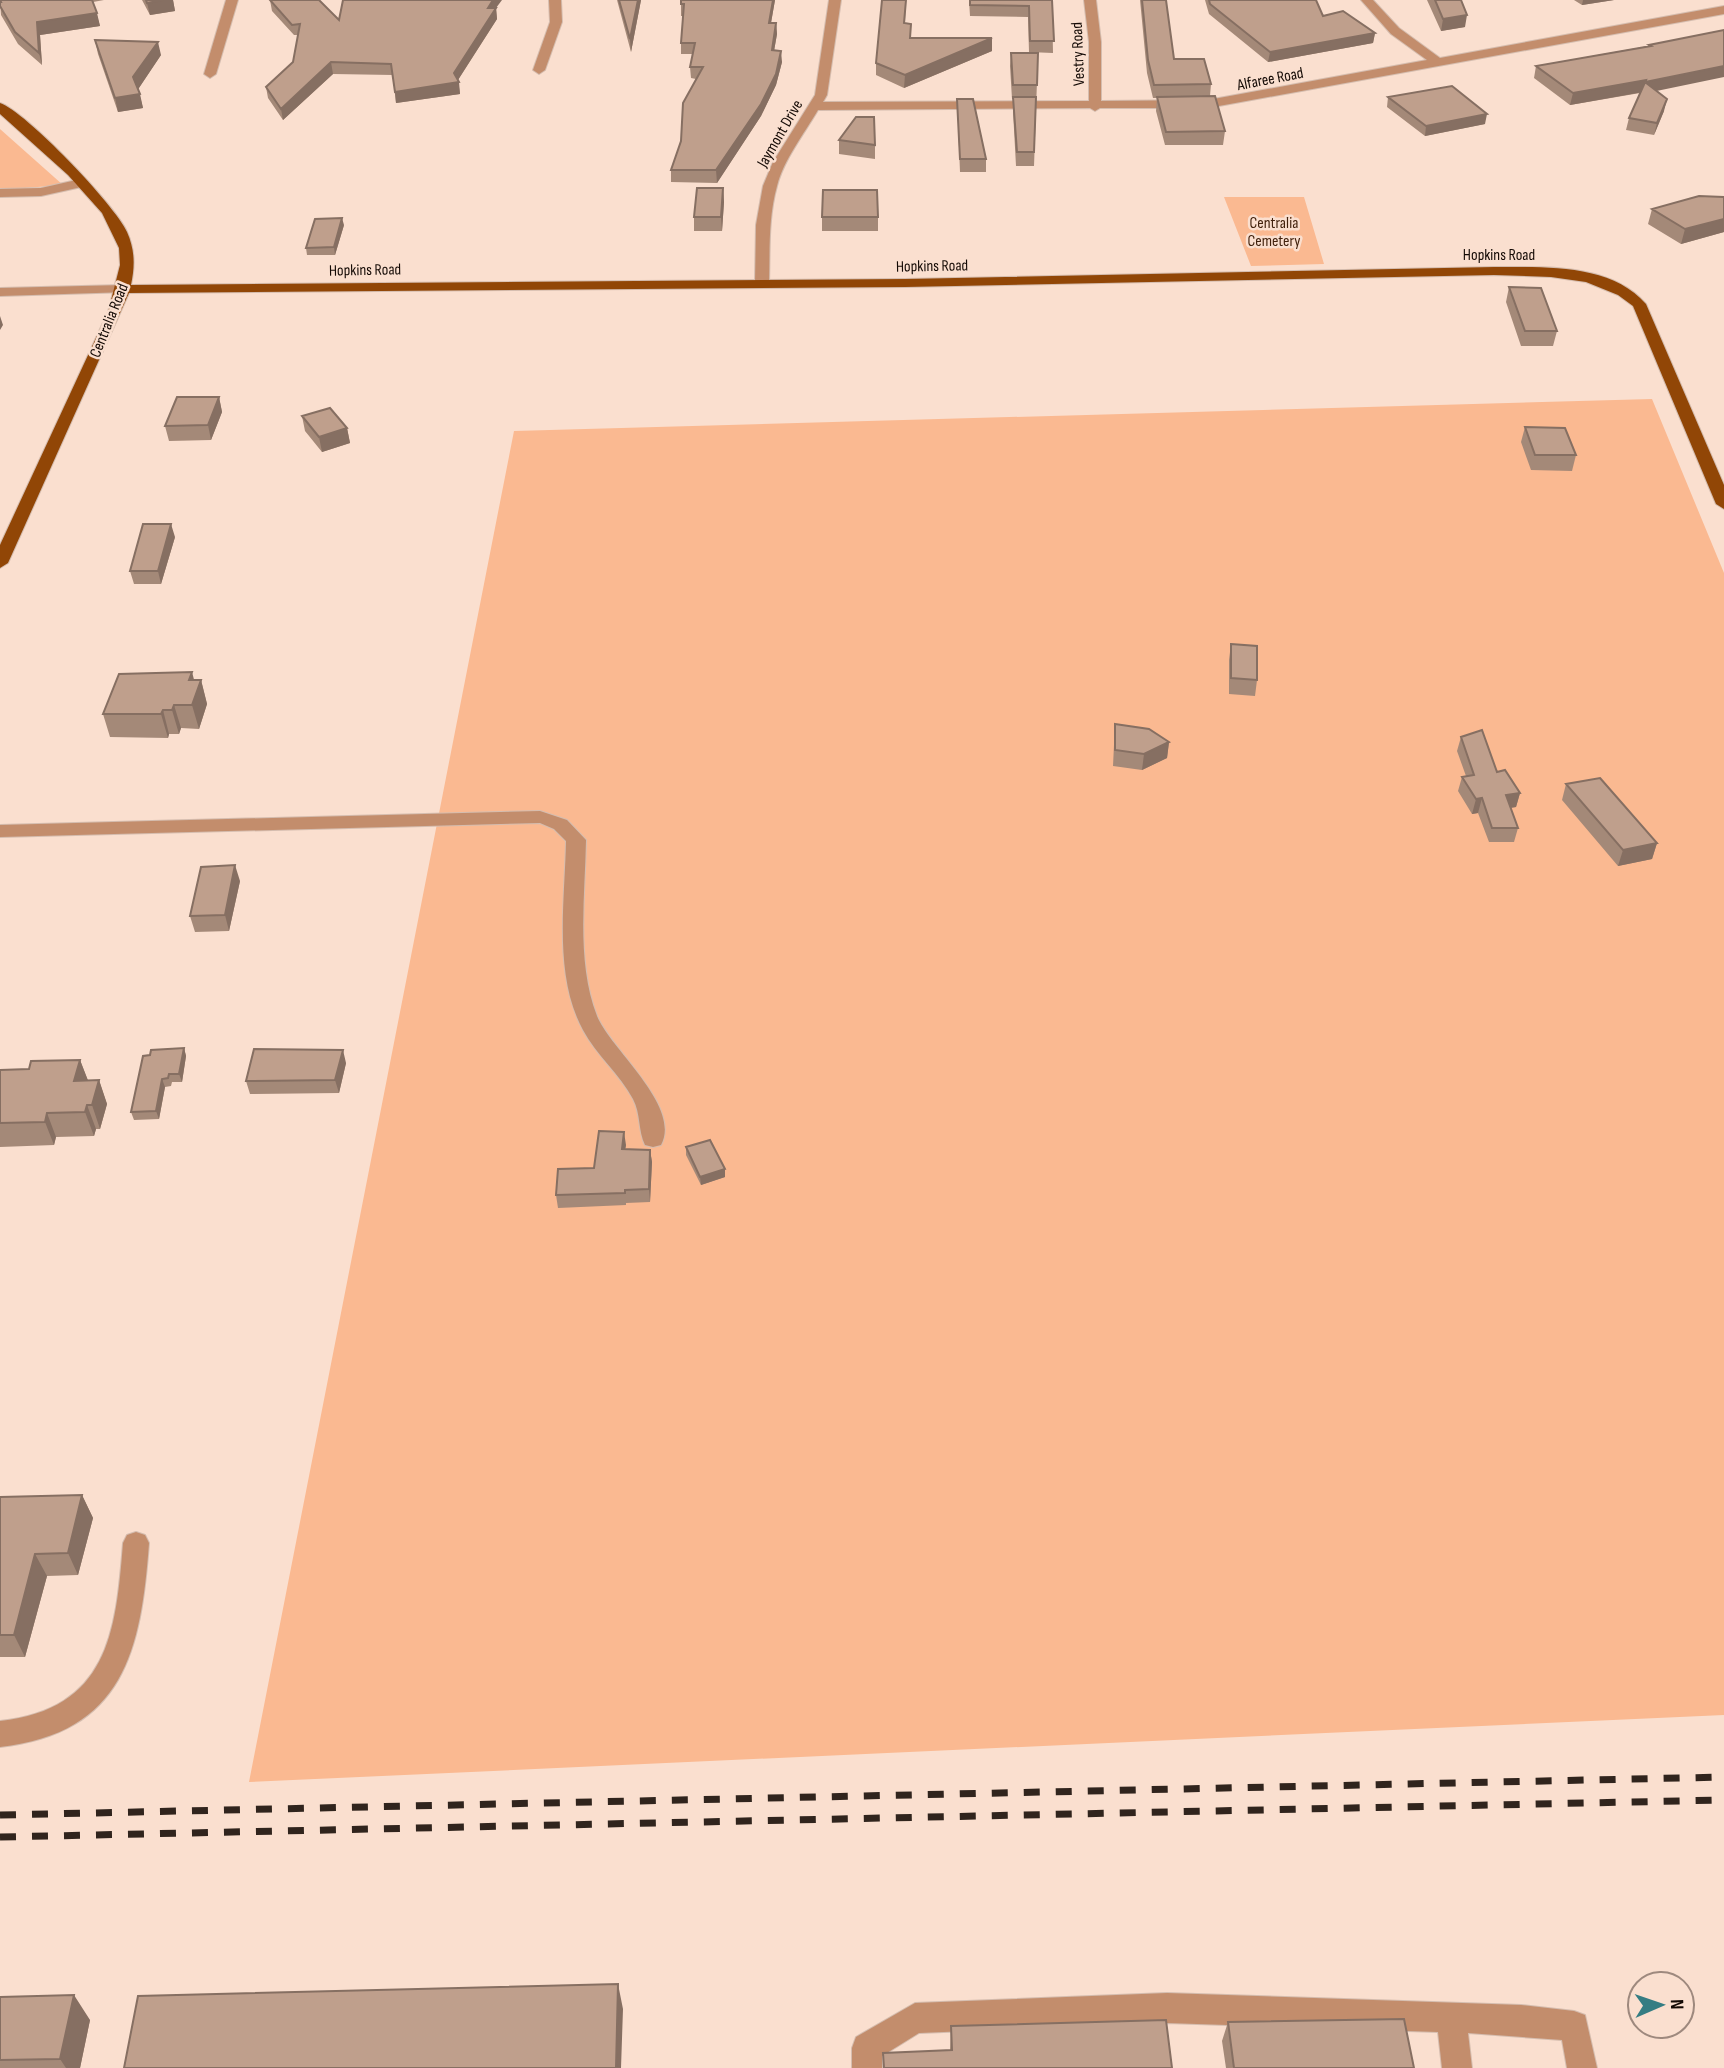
<svg xmlns="http://www.w3.org/2000/svg" width="1724" height="2068" viewBox="0 0 1724 2068" font-family="'Sofia Sans Condensed',sans-serif">
	<style>
		.green { fill: #fab991 }
		.lines { fill: none; stroke-linecap: round; stroke-linejoin: round }
		.minor-casing { stroke: #d5bdaf; stroke-width: 2 }
		.major-casing { stroke: #d5bdaf; stroke-width: 2 }
		.minor { fill: #c38d6c; fill-rule: evenodd }
		.major { fill: #914606; fill-rule: evenodd }
		.rail { stroke: #30241d; stroke-width: 7; stroke-dasharray: 16 16; stroke-linecap: butt }
		.wall { fill: #a48978 }
		.shaded-wall { fill: #866f62 }
		.building { fill: #bf9f8c; stroke: #866f62; stroke-width: 2 }
		.labels { text-anchor: middle; stroke-width: 5; stroke-linejoin: round; paint-order: stroke }
		.far-street-label { font-size: 16px; fill: #130904; stroke: #fadfcf }
		.far-park-label { font-size: 16px; fill: #42220d; stroke: #fadfcf }
	</style>
	<rect width="100%" height="100%" fill="#fadfcf"/>
	<!-- green -->
	<path class="green" d="M 0,129 L 63,185 L 0,190 Z
		M 1224,197 L 1304,197 L 1324,264 L 1251,266 Z
		M 1652,399 L 1724,573 L 1724,1715 L 249,1782 L 514,431 Z"/>
	<g class="lines">
		<!-- minor casing -->
		<g class="minor-casing">
			<path id="minor" d="M 226,0 L 238,0 L 216,74 L 210,78 L 204,74 Z
				M 549,0 L 561,0 L 562,22 L 545,70 L 539,74 L 533,70 L 550,22 Z
				M 829,0 L 841,0 L 827,95 L 823,102 L 1089,101 L 1089,42 L 1084,0 L 1096,0 L 1101,42 L 1101,101 L 1208,100 L 1427,60 L 1391,34 L 1361,0 L 1373,0 L 1399,28 L 1440,58 L 1724,6 L 1724,14 L 1208,108 L 1100,108 L 1095,111 L 1090,108 L 818,110 C 804,134 784,159 777,186 C 768,218 770,252 769,284 L 762,288 L 755,284 L 756,225 L 763,186 L 773,162 L 815,95 Z
				M 81,179 L 88,183 L 86,186 L 41,196 L 0,197 L 0,189 L 41,188 Z
				M 123,285 L 128,286 L 128,292 L 0,296 L 0,288 Z
				M 540,811 L 567,820 L 586,840 C 585,897 576,962 597,1016 C 610,1049 682,1106 661,1145 L 653,1147 L 645,1145 C 638,1131 641,1114 633,1099 C 620,1074 596,1055 583,1030 C 553,975 565,901 566,841 L 554,829 L 540,823 L 0,837 L 0,825 Z
				M 136,1532 L 145,1535 L 149,1543 C 141,1650 124,1733 0,1747 L 0,1721 C 108,1709 116,1633 123,1543 L 127,1535 Z
				M 1167,1993 L 1521,2005 L 1574,2011 L 1585,2015 L 1597,2068 L 1567,2068 L 1562,2040 L 1468,2033 L 1472,2068 L 1442,2068 L 1438,2032 L 1167,2023 L 919,2033 L 882,2056 L 882,2068 L 852,2068 L 852,2048 L 856,2037 L 915,2003 Z"/>
		</g>
		<!-- major casing -->
		<g class="major-casing">
			<path id="major" d="M 0,103 C 25,111 116,206 127,232 C 135,250 135,266 131,285 L 905,279 L 1494,267 C 1543,267 1611,263 1646,304 L 1724,485 L 1724,509 L 1716,504 L 1633,306 L 1618,295 L 1586,282 L 1551,277 L 1494,275 L 905,287 L 129,293 L 8,563 L 0,568 L 0,545 L 108,312 L 120,265 L 119,248 L 102,213 L 68,175 L 0,114 Z"/>
		</g>
		<!-- minor -->
		<use href="#minor" class="minor"/>
		<!-- major -->
		<use href="#major" class="major"/>
		<!-- rail -->
		<path class="rail" d="M 0,1815 L 1724,1777
			M 0,1837 L 1724,1800"/>
	</g>
	<!-- wall -->
	<path class="wall" d="M 0,0 L 104,0 L 93,2 L 100,26 L 40,35 L 42,65 L 18,44 L 1,15 Z
		M 142,0 L 173,0 L 175,11 L 150,15 Z
		M 270,0 L 339,20 L 496,8 L 497,19 L 458,80 L 460,94 L 396,103 L 393,75 L 333,74 L 283,120 L 268,98 L 266,87 L 293,62 L 298,35 L 294,35 L 272,11 Z
		M 617,0 L 641,0 L 631,52 Z
		M 681,0 L 775,0 L 771,23 L 776,23 L 777,34 L 774,51 L 782,62 L 776,85 L 761,116 L 717,183 L 671,182 L 671,170 L 681,141 L 696,79 L 691,78 L 690,67 L 693,54 L 681,54 L 681,43 L 683,16 L 681,16 Z
		M 882,0 L 906,0 L 905,23 L 910,38 L 992,51 L 904,88 L 876,75 L 876,63 Z
		M 969,0 L 1052,0 L 1053,53 L 1029,52 L 1028,17 L 970,16 Z
		M 1140,0 L 1166,0 L 1174,59 L 1211,84 L 1210,96 L 1225,131 L 1223,145 L 1165,145 L 1156,111 L 1157,98 L 1153,98 L 1147,73 Z
		M 1205,0 L 1316,0 L 1323,16 L 1375,33 L 1373,43 L 1268,62 L 1209,14 Z
		M 1427,0 L 1461,0 L 1465,27 L 1441,31 Z
		M 1574,0 L 1614,0 L 1582,5 Z
		M 1724,30 L 1656,91 L 1664,111 L 1654,135 L 1626,130 L 1629,118 L 1640,93 L 1570,105 L 1534,78 L 1536,66 L 1648,46 L 1649,45 Z
		M 95,40 L 161,55 L 138,89 L 143,108 L 118,112 L 98,54 Z
		M 1011,53 L 1038,53 L 1034,166 L 1016,166 L 1013,111 L 1013,99 L 1012,99 L 1010,66 Z
		M 1388,97 L 1485,124 L 1425,136 L 1387,107 Z
		M 957,99 L 986,159 L 986,172 L 960,172 Z
		M 839,140 L 875,145 L 875,159 L 839,154 Z
		M 723,188 L 724,202 L 722,231 L 694,231 L 694,217 Z
		M 1724,197 L 1724,232 L 1681,244 L 1648,224 L 1652,209 Z
		M 822,217 L 878,217 L 878,231 L 822,231 Z
		M 344,225 L 335,255 L 307,255 L 306,248 Z
		M 1509,287 L 1557,331 L 1553,346 L 1521,346 L 1506,302 Z
		M 219,397 L 222,412 L 211,440 L 169,441 L 165,426 Z
		M 302,416 L 347,428 L 350,443 L 322,452 L 305,431 Z
		M 1525,427 L 1576,455 L 1572,471 L 1531,470 L 1521,442 Z
		M 175,537 L 161,584 L 134,584 L 130,571 Z
		M 1231,644 L 1257,680 L 1255,696 L 1229,694 L 1229,660 Z
		M 194,680 L 201,680 L 207,704 L 199,729 L 181,728 L 179,734 L 169,734 L 168,738 L 110,737 L 103,714 Z
		M 1115,724 L 1169,742 L 1167,758 L 1142,770 L 1113,766 Z
		M 1461,737 L 1520,793 L 1516,807 L 1510,808 L 1518,828 L 1514,842 L 1489,842 L 1478,813 L 1472,814 L 1458,791 L 1462,777 L 1466,776 L 1457,751 Z
		M 1566,784 L 1657,843 L 1652,859 L 1618,866 L 1562,800 Z
		M 240,881 L 229,931 L 195,932 L 190,916 Z
		M 184,1048 L 186,1056 L 182,1082 L 172,1082 L 171,1086 L 165,1087 L 159,1119 L 134,1120 L 131,1112 L 150,1055 Z
		M 80,1060 L 88,1081 L 99,1080 L 107,1104 L 100,1129 L 96,1129 L 94,1136 L 56,1137 L 54,1145 L 0,1147 L 0,1070 L 29,1069 Z
		M 346,1063 L 339,1093 L 250,1094 L 246,1081 Z
		M 626,1145 L 625,1149 L 650,1150 L 652,1162 L 650,1202 L 626,1203 L 626,1205 L 558,1208 L 556,1195 Z
		M 686,1147 L 725,1177 L 701,1185 L 686,1155 Z
		M 82,1495 L 93,1518 L 78,1575 L 47,1576 L 25,1657 L 0,1657 L 0,1497 Z
		M 0,1997 L 90,2020 L 80,2068 L 0,2068 Z
		M 1228,2022 L 1414,2068 L 1226,2068 L 1222,2041 Z
		M 951,2026 L 1172,2068 L 883,2068 L 883,2053 L 950,2050 Z"/>
	<!-- shaded-wall -->
	<path class="shaded-wall" d="M 163,0 L 173,0 L 175,11 L 150,15 L 147,3 Z
		M 493,0 L 502,0 L 496,8 L 497,19 L 456,83 L 459,82 L 460,94 L 396,103 L 395,92 L 454,73 L 488,8 Z
		M 638,0 L 641,0 L 631,52 L 630,39 Z
		M 773,0 L 775,0 L 769,34 L 769,23 Z
		M 1583,0 L 1614,0 L 1582,5 Z
		M 97,13 L 100,26 L 40,35 L 42,65 L 39,53 L 37,22 Z
		M 1467,15 L 1465,27 L 1441,31 L 1443,19 Z
		M 776,23 L 777,34 L 772,62 L 772,50 Z
		M 1375,33 L 1373,43 L 1268,62 L 1270,52 Z
		M 992,38 L 992,51 L 904,88 L 905,75 Z
		M 158,42 L 161,55 L 137,91 L 133,77 Z
		M 781,51 L 782,62 L 776,85 L 761,116 L 717,183 L 716,170 Z
		M 331,62 L 333,74 L 283,120 L 281,109 Z
		M 1724,66 L 1724,77 L 1642,94 L 1643,92 L 1570,105 L 1573,93 Z
		M 140,94 L 143,108 L 118,112 L 115,98 Z
		M 1667,99 L 1664,111 L 1654,135 L 1657,123 Z
		M 1487,114 L 1485,124 L 1425,136 L 1426,126 Z
		M 723,188 L 724,202 L 722,231 L 721,217 Z
		M 342,218 L 344,225 L 335,255 L 334,247 Z
		M 1724,219 L 1724,232 L 1681,244 L 1685,229 Z
		M 0,316 L 3,325 L 0,330 Z
		M 219,397 L 222,412 L 211,440 L 208,425 Z
		M 347,428 L 350,443 L 322,452 L 319,437 Z
		M 171,524 L 175,537 L 161,584 L 158,571 Z
		M 192,672 L 197,691 L 201,680 L 207,704 L 199,729 L 192,705 L 189,680 Z
		M 174,705 L 181,728 L 179,734 L 172,710 Z
		M 163,710 L 169,734 L 168,738 L 161,714 Z
		M 1169,742 L 1167,758 L 1142,770 L 1144,754 Z
		M 1520,793 L 1516,807 L 1502,809 L 1506,795 Z
		M 1482,798 L 1478,813 L 1472,814 L 1476,799 Z
		M 1657,843 L 1652,859 L 1618,866 L 1623,850 Z
		M 235,865 L 240,881 L 229,931 L 225,915 Z
		M 184,1048 L 186,1056 L 182,1082 L 179,1074 Z
		M 343,1050 L 346,1063 L 339,1093 L 335,1080 Z
		M 80,1060 L 89,1083 L 74,1081 Z
		M 162,1079 L 165,1087 L 159,1119 L 156,1111 Z
		M 99,1080 L 107,1104 L 100,1129 L 92,1105 Z
		M 87,1105 L 96,1129 L 94,1136 L 85,1112 Z
		M 47,1113 L 56,1137 L 54,1145 L 45,1122 Z
		M 624,1132 L 626,1145 L 623,1162 L 622,1149 Z
		M 650,1150 L 652,1162 L 650,1202 L 649,1189 Z
		M 725,1169 L 725,1177 L 701,1185 L 700,1177 Z
		M 82,1495 L 93,1518 L 78,1575 L 68,1553 Z
		M 35,1554 L 47,1576 L 25,1657 L 14,1635 Z
		M 618,1984 L 623,2009 L 621,2068 L 616,2068 Z
		M 74,1995 L 90,2020 L 80,2068 L 66,2068 L 60,2059 Z"/>
	<!-- building -->
	<path class="building" d="M 0,0 L 92,0 L 97,13 L 37,22 L 39,53 L 15,32 L 0,6 L 0,2 L 1,2 Z
		M 146,0 L 163,0 L 147,3 Z
		M 270,0 L 319,0 L 339,20 L 343,0 L 493,0 L 488,8 L 496,8 L 454,73 L 459,82 L 395,92 L 391,64 L 331,62 L 281,109 L 266,87 L 293,62 L 300,24 L 292,25 Z
		M 619,0 L 638,0 L 630,39 Z
		M 681,0 L 773,0 L 769,23 L 776,23 L 772,50 L 781,51 L 776,74 L 761,104 L 716,170 L 671,170 L 681,141 L 683,103 L 703,67 L 690,67 L 695,43 L 681,43 L 684,4 L 681,4 Z
		M 882,0 L 906,0 L 904,23 L 911,24 L 910,38 L 992,38 L 905,75 L 876,63 Z
		M 970,0 L 1052,0 L 1054,41 L 1030,41 L 1029,6 L 970,5 Z
		M 1142,0 L 1166,0 L 1174,59 L 1204,59 L 1211,84 L 1154,85 L 1148,60 Z
		M 1209,0 L 1316,0 L 1323,16 L 1343,11 L 1375,33 L 1270,52 L 1210,4 Z
		M 1435,0 L 1461,0 L 1467,15 L 1443,19 Z
		M 1724,30 L 1724,66 L 1645,82 L 1667,99 L 1657,123 L 1629,118 L 1646,80 L 1573,93 L 1536,66 L 1651,46 L 1649,45 Z
		M 95,40 L 158,42 L 133,77 L 140,94 L 115,98 Z
		M 1011,53 L 1038,53 L 1037,85 L 1013,85 Z
		M 1452,86 L 1487,114 L 1426,126 L 1388,97 Z
		M 1215,96 L 1225,131 L 1166,132 L 1157,97 Z
		M 1013,97 L 1036,97 L 1034,152 L 1017,152 Z
		M 957,99 L 973,99 L 986,159 L 960,159 Z
		M 856,117 L 874,117 L 875,145 L 839,140 Z
		M 697,188 L 723,188 L 721,217 L 694,217 Z
		M 823,190 L 877,190 L 878,217 L 822,217 Z
		M 1699,196 L 1724,197 L 1724,219 L 1685,229 L 1652,209 Z
		M 342,218 L 334,247 L 306,248 L 315,219 Z
		M 1509,287 L 1541,288 L 1557,331 L 1525,331 Z
		M 177,397 L 219,397 L 208,425 L 165,426 Z
		M 330,408 L 347,428 L 319,437 L 302,416 Z
		M 1525,427 L 1565,428 L 1576,455 L 1535,455 Z
		M 143,524 L 171,524 L 158,571 L 130,571 Z
		M 1231,644 L 1257,646 L 1257,680 L 1231,678 Z
		M 192,672 L 189,680 L 201,680 L 192,705 L 174,705 L 172,710 L 163,710 L 161,714 L 103,714 L 119,674 Z
		M 1115,724 L 1149,729 L 1169,742 L 1144,754 L 1115,750 Z
		M 1482,730 L 1497,772 L 1505,770 L 1520,793 L 1506,795 L 1518,828 L 1492,828 L 1482,798 L 1476,799 L 1462,777 L 1474,775 L 1461,737 Z
		M 1600,778 L 1657,843 L 1623,850 L 1566,784 Z
		M 235,865 L 225,915 L 190,916 L 201,867 Z
		M 184,1048 L 179,1074 L 169,1074 L 168,1078 L 162,1079 L 156,1111 L 131,1112 L 143,1056 L 150,1055 L 151,1050 Z
		M 254,1049 L 343,1050 L 335,1080 L 246,1081 Z
		M 80,1060 L 74,1081 L 99,1080 L 92,1105 L 87,1105 L 85,1112 L 47,1113 L 45,1122 L 0,1123 L 0,1070 L 29,1069 L 31,1061 Z
		M 599,1131 L 624,1132 L 622,1149 L 650,1150 L 649,1189 L 625,1190 L 625,1193 L 556,1195 L 558,1169 L 594,1168 Z
		M 710,1140 L 725,1169 L 700,1177 L 686,1147 Z
		M 82,1495 L 68,1553 L 35,1554 L 14,1635 L 0,1635 L 0,1497 Z
		M 618,1984 L 616,2068 L 124,2068 L 138,1996 Z
		M 74,1995 L 60,2059 L 0,2060 L 0,1997 Z
		M 1404,2019 L 1414,2068 L 1234,2068 L 1228,2022 Z
		M 1166,2020 L 1172,2068 L 884,2068 L 883,2053 L 952,2050 L 951,2026 Z"/>
	<g class="labels">
		<!-- far-street labels -->
		<g class="far-street-label">
			<text transform="translate(1077 54) rotate(-92)" y="6">Vestry Road</text>
			<text transform="translate(1270 78) rotate(-11)" y="6">Alfaree Road</text>
			<text transform="translate(779 133) rotate(-60)" y="6">Jaymont Drive</text>
			<text x="1499" y="260">Hopkins Road</text>
			<text transform="translate(932 265) rotate(-1)" y="6">Hopkins Road</text>
			<text transform="translate(365 269) rotate(-1)" y="6">Hopkins Road</text>
			<text transform="translate(108 320) rotate(-68)" y="6">Centralia Road</text>
		</g>
		<!-- far-park labels -->
		<g class="far-park-label">
			<text x="1274" y="228">Centralia<tspan x="1274" dy="18">Cemetery</tspan></text>
		</g>
	</g>
	<!-- north arrow -->
	<g transform="translate(1661 2005) rotate(88)"><circle r="33" fill="#fadfcf" stroke="#9e897e" stroke-width="2"/>
	<path d="M0-5L12 26L0 18L-12 26Z" fill="#357d83"/>
	<text y="-10" font-size="19" font-weight="bold" text-anchor="middle" fill="#130904">N</text>
	</g>
</svg>
